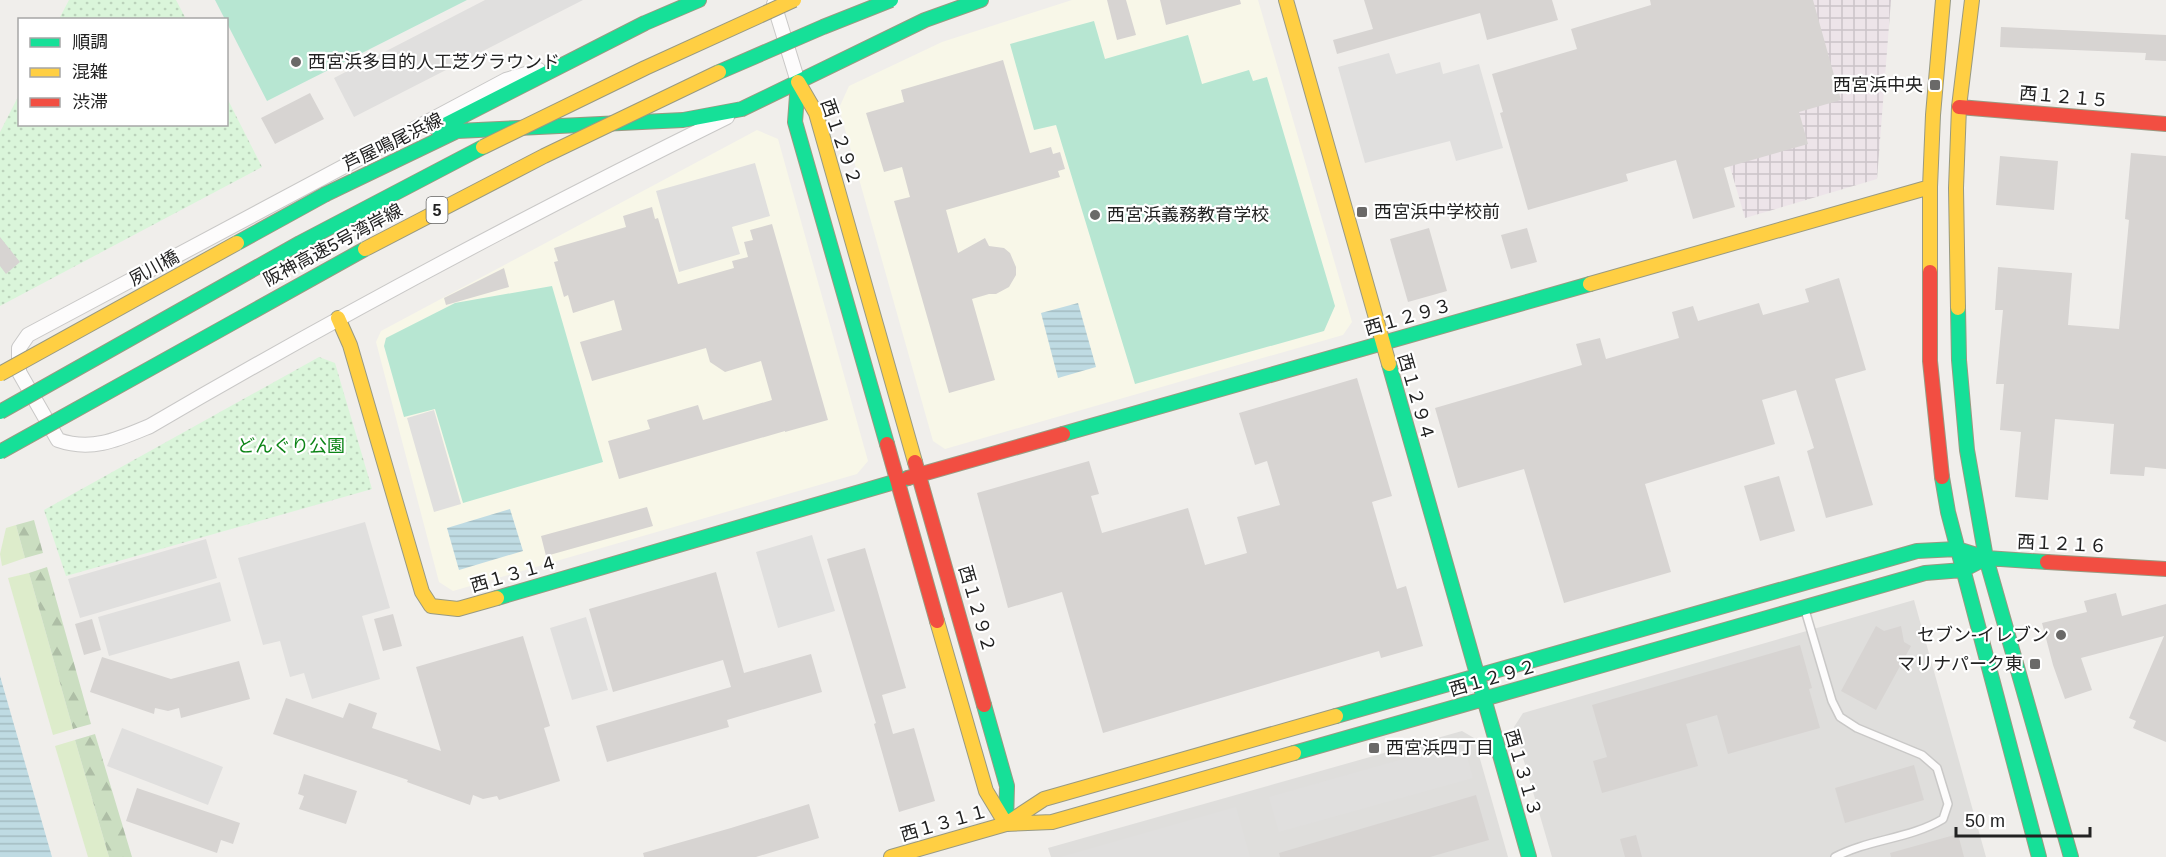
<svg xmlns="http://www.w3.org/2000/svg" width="2166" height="857" viewBox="0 0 2166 857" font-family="Arial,'Noto Sans JP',sans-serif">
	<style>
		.residential { fill: #dfdedc }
		.industrial { fill: url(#industrial-grid) }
		.education { fill: #f8f7e8 }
		.grass { fill: #ddeccb }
		.forest { fill: url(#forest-firs) }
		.park { fill: url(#park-dots) }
		.pitch { fill: #b7e6d2 }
		.parking { fill: #e0dfde }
		.water { fill: url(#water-rules) }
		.building { fill: #d7d4d2 }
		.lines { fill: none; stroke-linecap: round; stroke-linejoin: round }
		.lane-casing { stroke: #c9c8c7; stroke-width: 10 }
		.street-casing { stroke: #c9c8c7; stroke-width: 16 }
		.fast-casing { stroke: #999a82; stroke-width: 16 }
		.slow-casing { stroke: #999a82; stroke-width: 16 }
		.jam-casing { stroke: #999a82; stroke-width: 16 }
		.lane { stroke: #fdfcfc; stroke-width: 7 }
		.street { stroke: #fdfcfc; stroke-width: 14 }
		.fast { stroke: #16e098; stroke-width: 14 }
		.slow { stroke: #ffcf43; stroke-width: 14 }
		.jam { stroke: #f24e42; stroke-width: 14 }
		.fast-bridge-casing { stroke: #999a82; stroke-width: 16; stroke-linecap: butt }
		.slow-bridge-casing { stroke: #999a82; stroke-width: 16; stroke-linecap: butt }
		.fast-bridge { stroke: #16e098; stroke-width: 14 }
		.slow-bridge { stroke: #ffcf43; stroke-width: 14 }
		.poi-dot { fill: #6a6968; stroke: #fff; stroke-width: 2 }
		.labels { text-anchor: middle; stroke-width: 4.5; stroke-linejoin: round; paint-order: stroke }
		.shield { fill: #fff; stroke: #646464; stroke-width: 1.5 }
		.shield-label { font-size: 16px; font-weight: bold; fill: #222 }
		.poi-label { font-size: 18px; fill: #222; stroke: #fff; text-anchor: start }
		.street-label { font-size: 18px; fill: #222; stroke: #fff }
		.park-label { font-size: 18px; fill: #0c8416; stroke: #fff }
	</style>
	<defs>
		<pattern id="industrial-grid" width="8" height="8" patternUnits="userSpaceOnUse" patternTransform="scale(1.5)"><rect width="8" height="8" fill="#ede4e9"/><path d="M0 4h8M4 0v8" fill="none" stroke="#cbc3c8"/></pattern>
		<pattern id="forest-firs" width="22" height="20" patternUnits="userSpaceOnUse" patternTransform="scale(1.5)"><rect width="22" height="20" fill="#cbdec1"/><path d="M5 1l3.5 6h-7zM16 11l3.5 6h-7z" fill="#aebea6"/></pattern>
		<pattern id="park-dots" width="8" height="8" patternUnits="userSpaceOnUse" patternTransform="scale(1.5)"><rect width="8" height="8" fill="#daf5da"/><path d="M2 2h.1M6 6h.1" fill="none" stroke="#bbd2bb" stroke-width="1.8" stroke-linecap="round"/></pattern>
		<pattern id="water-rules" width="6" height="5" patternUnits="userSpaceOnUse" patternTransform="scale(1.5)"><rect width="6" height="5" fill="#bfdbe3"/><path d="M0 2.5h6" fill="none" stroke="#a4bcc2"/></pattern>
	</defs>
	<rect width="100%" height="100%" fill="#f0eeeb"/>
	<!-- residential -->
	<path class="residential" d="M 1914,600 L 1986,857 L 1552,857 L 1514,727 L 1523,713 Z
		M 1462,731 L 1474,738 L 1508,857 L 1051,857 L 1048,848 Z"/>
	<!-- industrial -->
	<path class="industrial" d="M 1717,0 L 1891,0 L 1877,179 L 1745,218 L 1696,51 Z"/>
	<!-- education -->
	<path class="education" d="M 1072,0 L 1258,0 L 1352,322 L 1343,335 L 945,449 L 933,441 L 839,108 L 849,86 L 942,42 Z
		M 757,130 L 778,139 L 868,461 L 857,474 L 453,591 L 439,582 L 376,342 L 381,331 Z"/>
	<!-- grass -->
	<path class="grass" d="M 16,525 L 25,558 L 2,566 L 0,554 L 6,528 Z
		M 29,573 L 73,729 L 53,735 L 8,578 Z
		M 75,740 L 109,857 L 88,857 L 55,746 Z"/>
	<!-- forest -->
	<path class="forest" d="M 34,520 L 43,553 L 25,558 L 16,525 Z
		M 47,567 L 91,724 L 73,729 L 29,573 Z
		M 95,734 L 132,857 L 109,857 L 75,740 Z"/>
	<!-- park -->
	<path class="park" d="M 69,0 L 176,0 L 186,19 L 59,19 Z
		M 19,95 L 20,124 L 226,124 L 227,98 L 262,167 L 0,306 L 0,132 Z
		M 319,357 L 335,363 L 372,489 L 66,576 L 44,510 Z"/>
	<!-- pitch -->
	<path class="pitch" d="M 215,0 L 467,0 L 267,101 Z
		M 1094,21 L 1105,59 L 1188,35 L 1202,84 L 1249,70 L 1253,81 L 1267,77 L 1335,306 L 1324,331 L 1135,384 L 1056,125 L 1034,130 L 1010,44 Z
		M 552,286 L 603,462 L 463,503 L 435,409 L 404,417 L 384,346 L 386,338 L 455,303 Z"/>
	<!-- parking -->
	<path class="parking" d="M 485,0 L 583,0 L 354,117 L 334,78 Z
		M 1389,53 L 1396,74 L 1440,62 L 1443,74 L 1479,64 L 1503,148 L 1456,161 L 1450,141 L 1365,163 L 1338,67 Z
		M 755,163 L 770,216 L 732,227 L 740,254 L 679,272 L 656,191 Z
		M 434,410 L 461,504 L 434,512 L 407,418 Z
		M 365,522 L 390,608 L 362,616 L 380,679 L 312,699 L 304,673 L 290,677 L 280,641 L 263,645 L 238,558 Z
		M 812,535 L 835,611 L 778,628 L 756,552 Z
		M 206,539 L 217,578 L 80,618 L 68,579 Z
		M 220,582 L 231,621 L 109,656 L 98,617 Z
		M 586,617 L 608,690 L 572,700 L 550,628 Z
		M 122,728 L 223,767 L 208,805 L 107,766 Z
		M 1463,742 L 1473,778 L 1279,832 L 1269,797 Z
		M 1236,807 L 1250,857 L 1061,857 Z"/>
	<!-- water -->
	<path class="water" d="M 1078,303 L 1096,367 L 1058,378 L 1041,313 Z
		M 510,509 L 523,551 L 459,570 L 447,528 Z
		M 0,676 L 52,857 L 0,857 Z"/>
	<!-- building -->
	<path class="building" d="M 1107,0 L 1126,0 L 1136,35 L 1117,40 Z
		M 1160,0 L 1240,0 L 1241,4 L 1166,25 Z
		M 1364,0 L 1552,0 L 1558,20 L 1487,40 L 1480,13 L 1337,54 L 1333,40 L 1373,29 Z
		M 1650,0 L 1813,0 L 1841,100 L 1799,112 L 1808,144 L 1724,168 L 1735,207 L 1693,219 L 1676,160 L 1626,174 L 1628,181 L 1528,210 L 1500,113 L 1503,112 L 1492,74 L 1577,49 L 1571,29 L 1651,5 Z
		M 2001,27 L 2166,35 L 2166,61 L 2145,60 L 2146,53 L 2000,47 Z
		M 1003,60 L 1030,153 L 1051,147 L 1053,154 L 1060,152 L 1065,169 L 1058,171 L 1060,177 L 946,210 L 958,253 L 985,238 L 989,246 L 1004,248 L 1010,253 L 1016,267 L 1016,275 L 1009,287 L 996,294 L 989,294 L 972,299 L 995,380 L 949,393 L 894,201 L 910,197 L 902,167 L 884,172 L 866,113 L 904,102 L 901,90 Z
		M 310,93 L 324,119 L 275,144 L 261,118 Z
		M 2131,153 L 2166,156 L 2166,469 L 2145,467 L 2144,476 L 2110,474 L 2114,424 L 2055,419 L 2048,500 L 2015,497 L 2021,432 L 2000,430 L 2004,384 L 1996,384 L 2003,310 L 1995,310 L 1998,267 L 2072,273 L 2068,325 L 2119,329 L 2129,220 L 2125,219 Z
		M 2000,156 L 2058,161 L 2054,210 L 1996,205 Z
		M 652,207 L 655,219 L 658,218 L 678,284 L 734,268 L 732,261 L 748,257 L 744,242 L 753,240 L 750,230 L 772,224 L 828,420 L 785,432 L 785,431 L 619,479 L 608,441 L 650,429 L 647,420 L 698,405 L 703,420 L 772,400 L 761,361 L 725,372 L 710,362 L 706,348 L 592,381 L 580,342 L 622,330 L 614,300 L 573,313 L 568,295 L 564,297 L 554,262 L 558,261 L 554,248 L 626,227 L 623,216 Z
		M 1429,228 L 1447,291 L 1408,302 L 1390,239 Z
		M 1527,228 L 1537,262 L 1511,269 L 1501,235 Z
		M 0,237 L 20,262 L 6,274 L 0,266 Z
		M 504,268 L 509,287 L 446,305 L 444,298 Z
		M 1839,278 L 1866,370 L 1835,379 L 1873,505 L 1826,518 L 1807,451 L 1814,448 L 1796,390 L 1762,400 L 1775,444 L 1645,484 L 1671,572 L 1564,603 L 1524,469 L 1458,488 L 1435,408 L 1582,365 L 1576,344 L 1600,338 L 1606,359 L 1679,338 L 1672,312 L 1693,306 L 1698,321 L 1759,303 L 1763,315 L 1809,302 L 1805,289 Z
		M 1357,378 L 1392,496 L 1372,502 L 1397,589 L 1406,586 L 1423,646 L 1381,658 L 1379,651 L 1362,656 L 1103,733 L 1062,592 L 1008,608 L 977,493 L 1089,461 L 1099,494 L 1091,496 L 1102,533 L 1188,508 L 1205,565 L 1247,553 L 1237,517 L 1280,505 L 1267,461 L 1255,465 L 1239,413 Z
		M 1779,476 L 1795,531 L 1760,541 L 1744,486 Z
		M 647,507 L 653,526 L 546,556 L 541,536 Z
		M 865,548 L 906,688 L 882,695 L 893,734 L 914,728 L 935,801 L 899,812 L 874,724 L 876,723 L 827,559 Z
		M 716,572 L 744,673 L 811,654 L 822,692 L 727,720 L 729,727 L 607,762 L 596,726 L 731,687 L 723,660 L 613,692 L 589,609 Z
		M 2116,593 L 2122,616 L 2166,604 L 2166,742 L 2133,728 L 2136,721 L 2129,718 L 2164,636 L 2081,658 L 2092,690 L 2065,699 L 2053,665 L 2042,623 L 2087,612 L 2084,601 Z
		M 393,614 L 402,646 L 383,651 L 374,619 Z
		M 92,619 L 101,650 L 84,655 L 75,624 Z
		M 1876,626 L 1884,631 L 1901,626 L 1904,642 L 1911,646 L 1876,710 L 1841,691 Z
		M 523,636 L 550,726 L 544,728 L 560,781 L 499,800 L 497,796 L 483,799 L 473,795 L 470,805 L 407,782 L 408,780 L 273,734 L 286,698 L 343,718 L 349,703 L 377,713 L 372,728 L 441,751 L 416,667 Z
		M 1800,645 L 1812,688 L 1809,689 L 1820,728 L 1728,754 L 1717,715 L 1686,724 L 1698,766 L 1602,793 L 1593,761 L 1607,757 L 1592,705 Z
		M 102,657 L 171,679 L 239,661 L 250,699 L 181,718 L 179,708 L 168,711 L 155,708 L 154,714 L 90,692 Z
		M 1914,765 L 1924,800 L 1845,823 L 1835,788 Z
		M 304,774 L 357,791 L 346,824 L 299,809 L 304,796 L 298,794 Z
		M 137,788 L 240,823 L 233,844 L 221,840 L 217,853 L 126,821 Z
		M 1476,795 L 1489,840 L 1430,857 L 1280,857 L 1279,853 Z
		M 809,804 L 819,838 L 756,857 L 644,857 L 643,853 L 731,828 Z
		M 1958,834 L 1964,857 L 1891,857 L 1890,853 Z
		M 1636,835 L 1642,857 L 1625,857 L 1620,839 Z"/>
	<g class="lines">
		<!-- lane casing -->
		<g class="lane-casing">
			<path id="lane" d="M 1805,610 L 1832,701 L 1840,717 L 1857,728 L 1922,755 L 1937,768 L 1948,804 L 1943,819 C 1910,839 1869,839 1835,857"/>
		</g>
		<!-- street casing -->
		<g class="street-casing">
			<path id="street" d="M 774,4 L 798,82
				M 539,70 L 506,80 L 28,335 L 19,348 L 19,372 L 58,440 C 92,452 119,439 150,426 C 338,316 532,213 727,117"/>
		</g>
		<!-- fast casing -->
		<g class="fast-casing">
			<path id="fast" d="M 798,82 L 795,122 L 887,444
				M 437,129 L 645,23 L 699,0
				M 326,194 L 457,131 L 683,120 L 742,109 L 925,20 L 981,0
				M 1958,308 L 1959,360 L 1967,450 L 1986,558 L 2071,857
				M 1389,364 L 1529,857
				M 1063,434 L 1590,284
				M 1942,477 L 1948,512 L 2039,857
				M 497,598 L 908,478
				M 984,705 L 1007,786 L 1006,824
				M 1336,716 L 1917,551 L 1957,549 L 1986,558 L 2047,562
				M 1294,753 L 1925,573 L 1963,570 L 1986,558"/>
		</g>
		<!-- slow casing -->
		<g class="slow-casing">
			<path id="slow" d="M 1286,0 L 1389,364
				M 798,82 L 816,113 L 915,462
				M 1930,272 L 1930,187 L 1933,115 L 1943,0
				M 1590,284 L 1930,187
				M 1958,308 L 1956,188 L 1959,107 L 1972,0
				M 338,318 L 350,345 L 422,592 L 431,606 L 458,609 L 497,598
				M 937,621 L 986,791 L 1006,824
				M 1006,824 L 1044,799 L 1336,716
				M 891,857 L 1006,824 L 1052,822 L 1294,753"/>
		</g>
		<!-- jam casing -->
		<g class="jam-casing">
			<path id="jam" d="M 1959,107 L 2166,124
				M 1930,272 L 1930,361 L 1942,477
				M 887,444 L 937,621
				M 915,462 L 984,705
				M 908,478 L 1063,434
				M 2047,562 L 2166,569"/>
		</g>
		<!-- lane -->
		<use href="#lane" class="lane"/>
		<!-- street -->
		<use href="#street" class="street"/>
		<!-- fast -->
		<use href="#fast" class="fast"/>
		<!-- slow -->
		<use href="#slow" class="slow"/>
		<!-- jam -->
		<use href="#jam" class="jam"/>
		<!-- fast-bridge casing -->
		<g class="fast-bridge-casing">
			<path id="fast-bridge" d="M 719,72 L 823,27 L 891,0
				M 237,243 L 326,194
				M 0,412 L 300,243 L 483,147
				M 0,452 L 365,249"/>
		</g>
		<!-- slow-bridge casing -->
		<g class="slow-bridge-casing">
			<path id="slow-bridge" d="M 483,147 L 645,68 L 794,0
				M 365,249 L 544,156 L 719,72
				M 0,374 L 237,243"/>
		</g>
		<!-- fast-bridge -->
		<use href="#fast-bridge" class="fast-bridge"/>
		<!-- slow-bridge -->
		<use href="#slow-bridge" class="slow-bridge"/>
	</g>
	<!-- markers -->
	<g class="poi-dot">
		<circle cx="296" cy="62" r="6"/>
		<rect x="1929" y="79" width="12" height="12" rx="3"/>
		<rect x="1356" y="206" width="12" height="12" rx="3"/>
		<circle cx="1095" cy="215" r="6"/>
		<circle cx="2061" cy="635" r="6"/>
		<rect x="2029" y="658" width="12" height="12" rx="3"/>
		<rect x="1368" y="742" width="12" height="12" rx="3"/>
	</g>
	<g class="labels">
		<!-- shield labels -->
		<rect class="shield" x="426.5" y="197" width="21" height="26" rx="4.5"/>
		<g class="shield-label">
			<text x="437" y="216">5</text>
		</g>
		<!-- poi labels -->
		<g class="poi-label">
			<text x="308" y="68">西宮浜多目的人工芝グラウンド</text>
			<text x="1923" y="91" text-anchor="end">西宮浜中央</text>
			<text x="1374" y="218">西宮浜中学校前</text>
			<text x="1107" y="221">西宮浜義務教育学校</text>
			<text x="2049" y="641" text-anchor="end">セブン-イレブン</text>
			<text x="2023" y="670" text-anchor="end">マリナパーク東</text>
			<text x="1386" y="754">西宮浜四丁目</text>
		</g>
		<!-- street labels -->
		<g class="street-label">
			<text transform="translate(2064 97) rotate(5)" y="6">西１２１５</text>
			<text transform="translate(393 142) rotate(-26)" y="6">芦屋鳴尾浜線</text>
			<text transform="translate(841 142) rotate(71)" y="6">西１２９２</text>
			<text transform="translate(333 245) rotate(-28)" y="6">阪神高速5号湾岸線</text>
			<text transform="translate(154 268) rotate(-29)" y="6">夙川橋</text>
			<text transform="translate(1408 317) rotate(-16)" y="6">西１２９３</text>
			<text transform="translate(1416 397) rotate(74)" y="6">西１２９４</text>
			<text transform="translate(2062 544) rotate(3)" y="6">西１２１６</text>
			<text transform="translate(514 574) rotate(-16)" y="6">西１３１４</text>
			<text transform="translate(977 609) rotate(74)" y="6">西１２９２</text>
			<text transform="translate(1493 678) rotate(-16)" y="6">西１２９２</text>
			<text transform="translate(1523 773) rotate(74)" y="6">西１３１３</text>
			<text transform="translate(944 823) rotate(-16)" y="6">西１３１１</text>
		</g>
		<!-- park labels -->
		<g class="park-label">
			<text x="291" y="452">どんぐり公園</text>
		</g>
	</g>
	<!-- legend -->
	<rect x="18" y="18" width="210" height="108" fill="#ffffff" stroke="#a7a7a7" stroke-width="1.5"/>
	<rect x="30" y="38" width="30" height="9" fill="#16e098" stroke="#a7a7a7" stroke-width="1.5"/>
	<text x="72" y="48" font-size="18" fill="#222222">順調</text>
	<rect x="30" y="68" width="30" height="9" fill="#ffcf43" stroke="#a7a7a7" stroke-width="1.5"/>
	<text x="72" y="78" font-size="18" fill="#222222">混雑</text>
	<rect x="30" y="98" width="30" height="9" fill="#f24e42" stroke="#a7a7a7" stroke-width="1.5"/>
	<text x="72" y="108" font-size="18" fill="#222222">渋滞</text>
	<!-- scale -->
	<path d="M1956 827v9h134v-9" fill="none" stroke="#222222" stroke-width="3"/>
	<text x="1965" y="827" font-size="18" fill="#222222" stroke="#ffffff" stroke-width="4.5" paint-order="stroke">50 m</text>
</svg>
